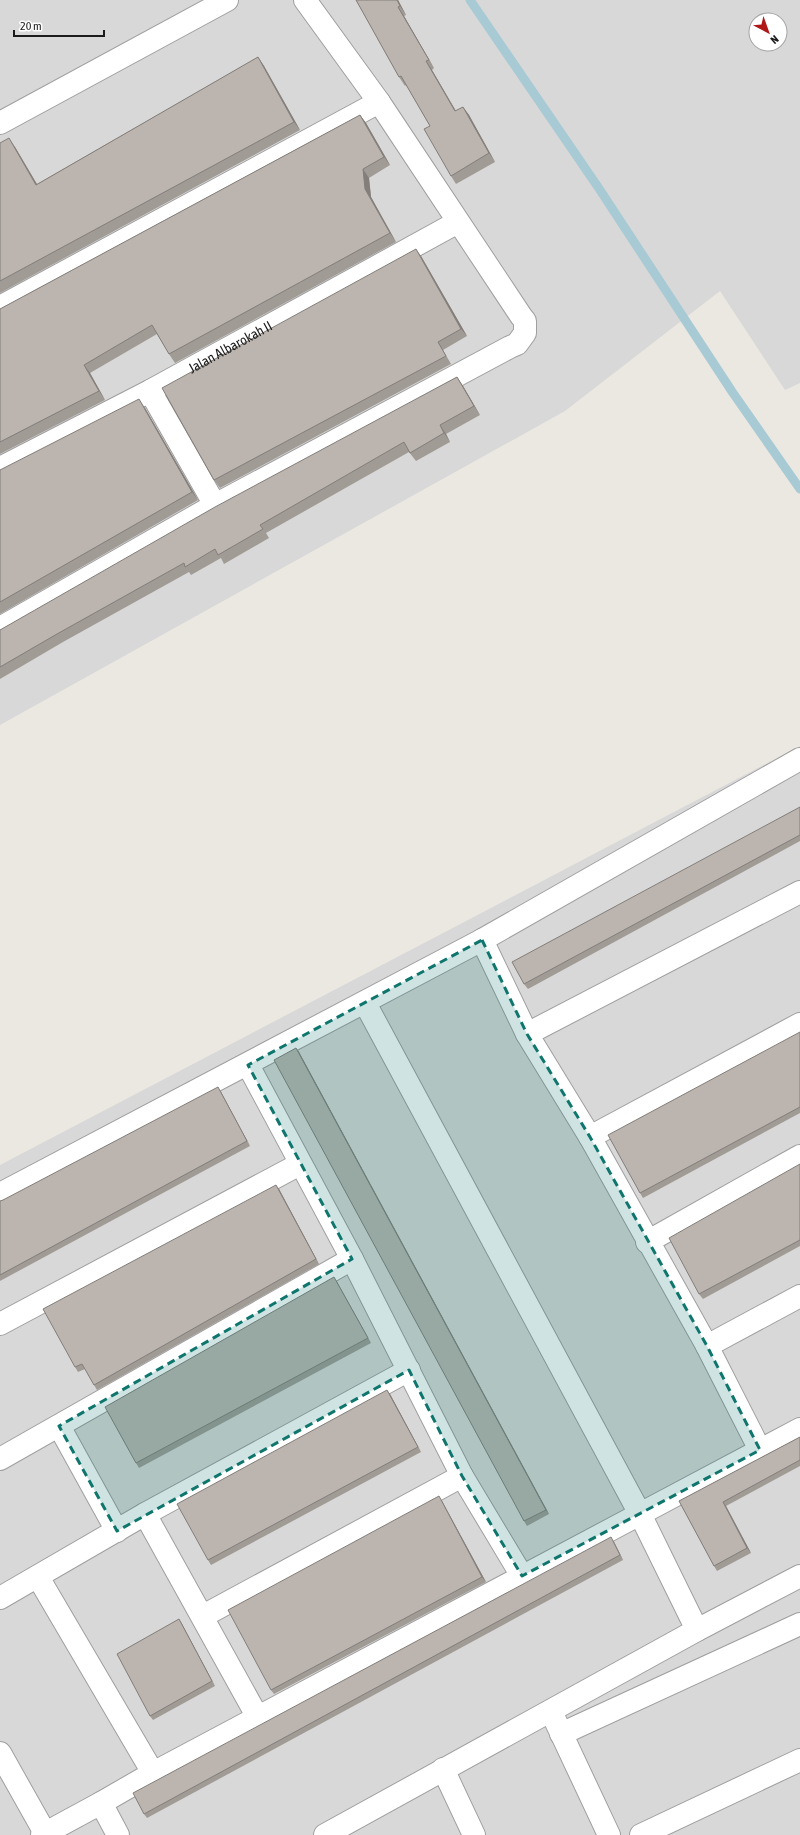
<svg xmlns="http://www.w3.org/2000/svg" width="800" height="1835" viewBox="0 0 800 1835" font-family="'Asap Condensed',sans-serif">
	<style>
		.residential { fill: #d9d8d8; fill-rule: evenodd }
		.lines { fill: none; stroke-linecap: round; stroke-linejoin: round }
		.stream { stroke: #a7cad4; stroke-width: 9 }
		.street-casing { stroke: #9f9f9f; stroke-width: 24 }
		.street { stroke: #fff; stroke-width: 22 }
		.wall { fill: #a19b96 }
		.shaded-wall { fill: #837e7a }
		.building { fill: #bbb4af; stroke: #837e7a }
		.marked { fill: #0f766e; fill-opacity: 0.2; stroke: #0f766e; stroke-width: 3; stroke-dasharray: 8 5; stroke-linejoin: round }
		.labels { text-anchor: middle; stroke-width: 3.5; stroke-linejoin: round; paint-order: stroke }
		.street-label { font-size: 14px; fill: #1b1b1b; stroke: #fff }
	</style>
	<rect width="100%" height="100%" fill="#ebe8e2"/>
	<!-- residential -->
	<path class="residential" d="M 0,0 L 800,0 L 800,383 L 785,390 L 720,291 L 565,411 L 0,725 ZM 756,20 L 780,20 L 780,44 L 756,44 Z
		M 800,746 L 800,1835 L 0,1835 L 0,1165 Z"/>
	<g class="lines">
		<!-- stream -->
		<path class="stream" d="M 470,0 L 600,190 L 733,393 L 800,489"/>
		<!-- street casing -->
		<g class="street-casing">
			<g id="street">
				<path d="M 0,123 L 227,0"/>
				<path d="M 0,307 L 379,102"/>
				<path d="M 150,391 L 215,505"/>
				<path id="s1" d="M 0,468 L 150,391 L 458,222"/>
				<path d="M 0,628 L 215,505 L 510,347 L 517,344 L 525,333 L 525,321 L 521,316 L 379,102 L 305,0"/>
				<path d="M 482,940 L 527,1034 L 590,1137 L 707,1346 L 760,1450"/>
				<path d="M 365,1003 L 640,1514 L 800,1429"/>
				<path d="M 527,1034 L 800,892"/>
				<path d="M 248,1065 L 352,1259 L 462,1476 L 522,1576"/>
				<path d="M 590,1137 L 800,1024"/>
				<path d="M 0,1194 L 482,940 L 800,759"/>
				<path d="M 647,1242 L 800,1156"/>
				<path d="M 0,1324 L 300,1164"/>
				<path d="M 707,1346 L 800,1296"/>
				<path d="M 59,1426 L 117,1531"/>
				<path d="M 0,1459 L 352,1259"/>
				<path d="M 38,1577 L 153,1773 L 640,1514 L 697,1630 L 800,1576"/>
				<path d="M 0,1598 L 145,1514"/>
				<path d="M 203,1616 L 462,1476"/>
				<path d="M 257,1716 L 145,1514 L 409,1370"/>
				<path d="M 555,1720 L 609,1835"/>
				<path d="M 561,1734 L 800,1624"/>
				<path d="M 0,1753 L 45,1833"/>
				<path d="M 443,1769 L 474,1835"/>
				<path d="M 101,1803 L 153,1773"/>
				<path d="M 42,1835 L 101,1803 L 118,1835"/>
				<path d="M 325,1835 L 697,1630"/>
				<path d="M 641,1835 L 800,1760"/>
			</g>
		</g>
		<!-- street -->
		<use href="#street" class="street"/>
	</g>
	<!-- wall -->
	<path class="wall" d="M 356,0 L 398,0 L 406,15 L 404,16 L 434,68 L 432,70 L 456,111 L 463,107 L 469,115 L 495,162 L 456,184 L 451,176 L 430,126 L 406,85 L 405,86 L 399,77 Z
		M 258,57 L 264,66 L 300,130 L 0,293 L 0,143 L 15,147 L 37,184 Z
		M 360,115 L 366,123 L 390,165 L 369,178 L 371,197 L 396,242 L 175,363 L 169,354 L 157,334 L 90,373 L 105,400 L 0,454 L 0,309 Z
		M 421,256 L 467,336 L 443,350 L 451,364 L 220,488 L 214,480 Z
		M 457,377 L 463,386 L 480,415 L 446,434 L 450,442 L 416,461 L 409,452 L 266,533 L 269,538 L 224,564 L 221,558 L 191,575 L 189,572 L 63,642 L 0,679 L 0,630 Z
		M 145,408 L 198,500 L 0,614 L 0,470 Z
		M 800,807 L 800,841 L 528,989 L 524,984 Z
		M 800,1032 L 800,1113 L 643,1198 L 640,1193 Z
		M 296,1048 L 299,1052 L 549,1514 L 527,1526 L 524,1521 Z
		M 221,1092 L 250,1146 L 0,1281 L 0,1201 L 3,1200 Z
		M 800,1164 L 800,1246 L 703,1299 L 699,1294 Z
		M 279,1189 L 319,1264 L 97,1390 L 94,1385 L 85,1369 L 78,1372 L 75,1367 Z
		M 337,1282 L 371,1343 L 139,1468 L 136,1463 Z
		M 390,1394 L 421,1452 L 211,1565 L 208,1560 Z
		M 800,1437 L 800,1466 L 726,1506 L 751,1553 L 717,1571 L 714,1566 L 679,1501 Z
		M 442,1501 L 486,1582 L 274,1694 L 271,1690 Z
		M 614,1542 L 623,1560 L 147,1818 L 144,1814 Z
		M 179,1619 L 182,1624 L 215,1686 L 153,1720 L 150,1716 Z"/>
	<!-- shaded-wall -->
	<path class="shaded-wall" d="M 397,0 L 398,0 L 406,15 L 400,6 Z
		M 398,7 L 404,16 L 434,68 L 429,60 Z
		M 258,57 L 264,66 L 300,130 L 294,122 Z
		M 426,61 L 432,70 L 461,120 L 455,111 Z
		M 463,107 L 469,115 L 495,162 L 489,153 Z
		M 360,115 L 366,123 L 390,165 L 384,157 Z
		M 9,138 L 15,147 L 42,193 L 36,185 Z
		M 363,169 L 369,178 L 371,197 L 396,242 L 390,233 L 365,189 Z
		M 416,249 L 421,256 L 467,336 L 461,329 Z
		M 84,365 L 90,373 L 105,400 L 99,391 Z
		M 457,377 L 463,386 L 480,415 L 474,406 Z
		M 139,399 L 145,408 L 198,500 L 192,492 Z
		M 440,425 L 446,434 L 450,442 L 444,433 Z
		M 296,1048 L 299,1052 L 549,1514 L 546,1510 Z
		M 218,1087 L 221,1092 L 250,1146 L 247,1141 Z
		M 276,1185 L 279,1189 L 319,1264 L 316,1259 Z
		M 334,1277 L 337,1282 L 371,1343 L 368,1338 Z
		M 387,1390 L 390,1394 L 421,1452 L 418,1447 Z
		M 439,1496 L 442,1501 L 486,1582 L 482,1577 Z
		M 723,1502 L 726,1506 L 751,1553 L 747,1548 Z
		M 611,1537 L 614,1542 L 623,1560 L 620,1555 Z
		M 179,1619 L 182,1624 L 215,1686 L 212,1681 Z"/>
	<!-- building -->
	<path class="building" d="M 356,0 L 397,0 L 400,6 L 398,7 L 429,60 L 426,61 L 455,111 L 463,107 L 489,153 L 451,176 L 424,129 L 430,126 L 401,76 L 399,77 Z
		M 258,57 L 294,122 L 0,281 L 0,143 L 9,138 L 36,185 Z
		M 360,115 L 384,157 L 363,169 L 365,189 L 390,233 L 169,354 L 152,325 L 84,365 L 99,391 L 0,442 L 0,309 Z
		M 416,249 L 461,329 L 438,342 L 446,356 L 214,480 L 162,388 Z
		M 457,377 L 474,406 L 440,425 L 444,433 L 410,453 L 404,442 L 260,525 L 263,529 L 218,555 L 215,549 L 185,567 L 184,563 L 57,634 L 0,667 L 0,630 L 215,507 Z
		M 139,399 L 192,492 L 0,602 L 0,470 Z
		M 800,807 L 800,835 L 524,984 L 512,962 Z
		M 800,1032 L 800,1107 L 640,1193 L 608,1135 Z
		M 296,1048 L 546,1510 L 524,1521 L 274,1060 Z
		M 218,1087 L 247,1141 L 0,1275 L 0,1201 L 3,1200 Z
		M 800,1164 L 800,1240 L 699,1294 L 669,1238 Z
		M 276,1185 L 316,1259 L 94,1385 L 82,1364 L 75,1367 L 43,1309 Z
		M 334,1277 L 368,1338 L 136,1463 L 105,1407 Z
		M 387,1390 L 418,1447 L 208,1560 L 177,1504 Z
		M 800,1437 L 800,1460 L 723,1502 L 747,1548 L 714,1566 L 679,1501 Z
		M 439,1496 L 482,1577 L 271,1690 L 228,1610 Z
		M 611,1537 L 620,1555 L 144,1814 L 133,1793 Z
		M 179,1619 L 212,1681 L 150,1716 L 117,1654 Z"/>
	<!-- marked area -->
	<path class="marked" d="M 482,940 L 527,1034 L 590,1137 L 707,1346 L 760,1450 L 522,1576 L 462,1476 L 409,1370 L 117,1531 L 59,1426 L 352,1259 L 248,1065 Z"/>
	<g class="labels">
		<!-- street labels -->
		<g class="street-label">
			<text dy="5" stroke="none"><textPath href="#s1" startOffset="260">Jalan Albarokah II</textPath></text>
		</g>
	</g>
	<!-- north arrow -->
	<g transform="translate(768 32) rotate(139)"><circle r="19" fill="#ffffff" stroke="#a4a4a4"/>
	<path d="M0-3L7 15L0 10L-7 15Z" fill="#af1817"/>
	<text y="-6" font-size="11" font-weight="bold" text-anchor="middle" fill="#1b1b1b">N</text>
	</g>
	<!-- scale -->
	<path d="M14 30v6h90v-6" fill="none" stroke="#1b1b1b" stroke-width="2"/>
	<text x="20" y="30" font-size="12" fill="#1b1b1b" stroke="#ffffff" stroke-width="3" paint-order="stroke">20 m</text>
</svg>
